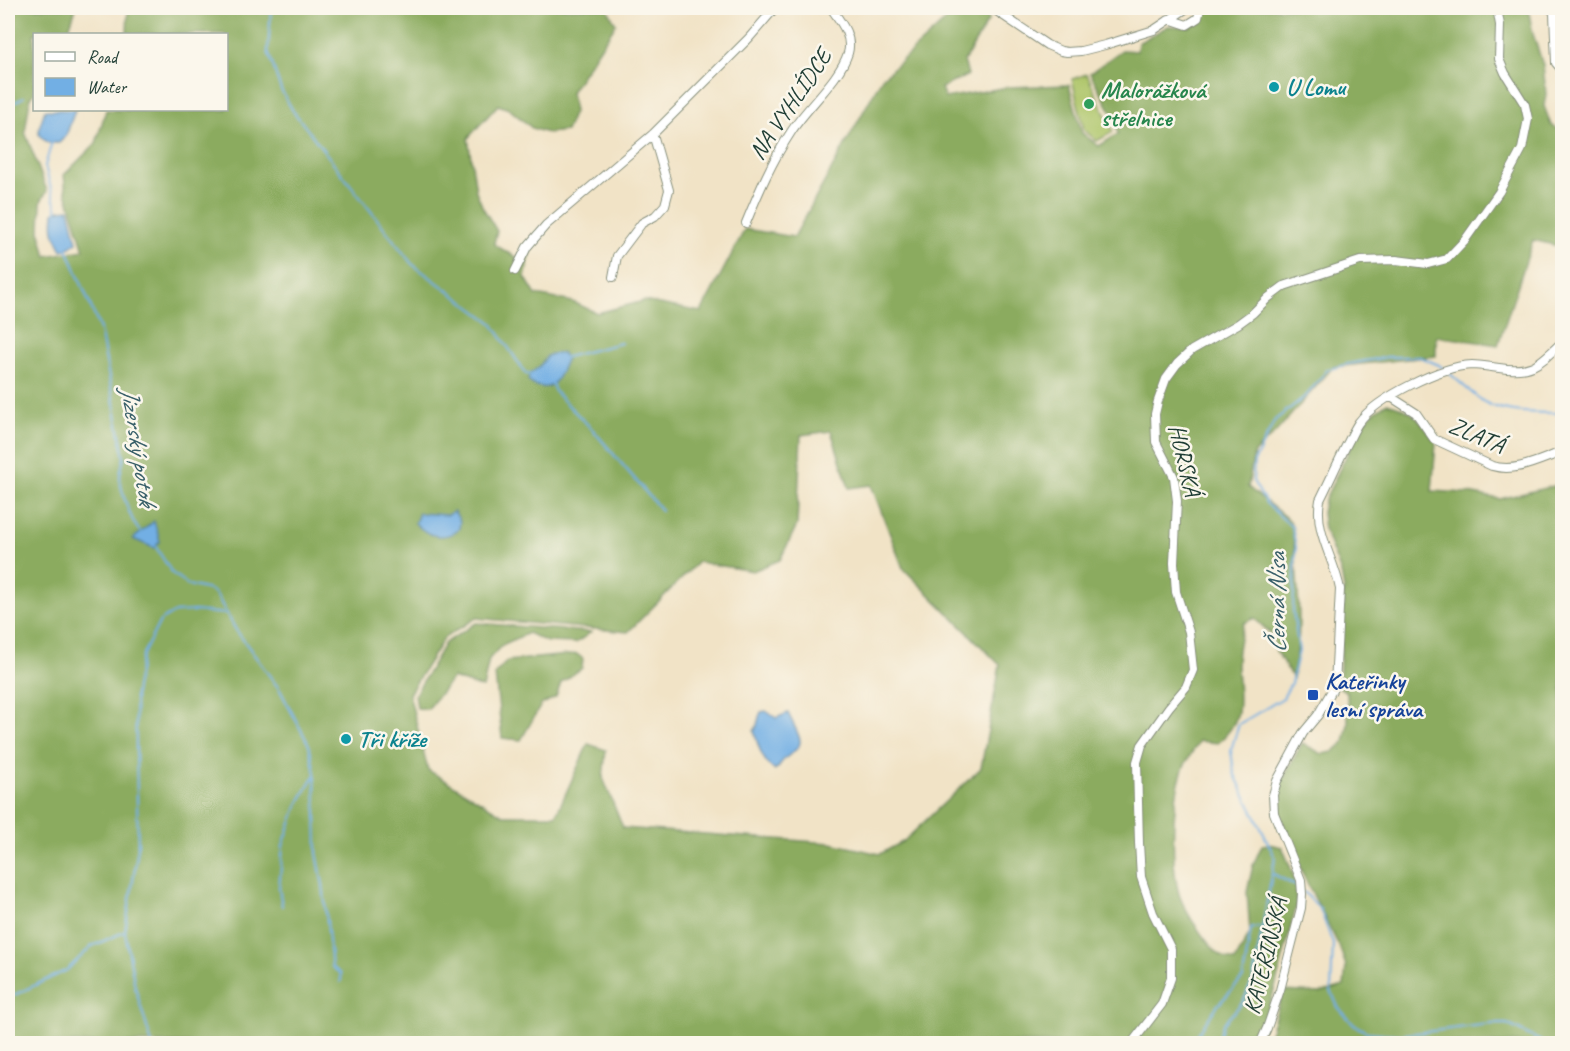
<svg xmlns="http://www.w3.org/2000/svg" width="1570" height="1051" viewBox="0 0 1570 1051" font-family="Caveat,sans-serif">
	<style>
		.green { fill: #afc66a; stroke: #67824f; stroke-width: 1.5 }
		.forest { fill: #8bab5e; stroke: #557449; stroke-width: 1.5; fill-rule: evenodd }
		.water { fill: #72afe4; stroke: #48768c; stroke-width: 1.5 }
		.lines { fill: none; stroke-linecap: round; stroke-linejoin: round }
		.stream { stroke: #72afe4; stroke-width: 2 }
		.minor-casing { stroke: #88907d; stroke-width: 10 }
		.minor { stroke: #fff; stroke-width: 8 }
		.culture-dot { fill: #0f9aa8; stroke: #fbf7ec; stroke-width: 2 }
		.leisure-dot { fill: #2e9e5b; stroke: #fbf7ec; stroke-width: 2 }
		.transit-dot { fill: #1a4fb4; stroke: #fbf7ec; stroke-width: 2 }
		.labels { text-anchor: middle; stroke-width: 5; stroke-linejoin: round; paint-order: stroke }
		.culture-label { font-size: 24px; font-weight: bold; fill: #0d838f; stroke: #fbf7ec; text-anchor: start }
		.leisure-label { font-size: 24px; font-weight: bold; fill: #27864d; stroke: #fbf7ec; text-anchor: start }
		.street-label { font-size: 24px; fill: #1f3d34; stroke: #fbf7ec }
		.transit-label { font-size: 24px; font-weight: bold; fill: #164399; stroke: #fbf7ec; text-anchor: start }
		.water-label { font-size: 26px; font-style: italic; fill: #385f69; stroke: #fbf7ec }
	</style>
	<rect width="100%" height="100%" fill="#fbf7ec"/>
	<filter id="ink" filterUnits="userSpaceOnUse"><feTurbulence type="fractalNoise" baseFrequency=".0167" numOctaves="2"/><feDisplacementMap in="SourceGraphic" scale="12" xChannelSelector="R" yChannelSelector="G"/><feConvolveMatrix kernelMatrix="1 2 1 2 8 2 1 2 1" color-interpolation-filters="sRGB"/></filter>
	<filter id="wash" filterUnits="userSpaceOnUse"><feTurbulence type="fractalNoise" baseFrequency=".008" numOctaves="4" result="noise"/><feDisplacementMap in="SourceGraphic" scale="24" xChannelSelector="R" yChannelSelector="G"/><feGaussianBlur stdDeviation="1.35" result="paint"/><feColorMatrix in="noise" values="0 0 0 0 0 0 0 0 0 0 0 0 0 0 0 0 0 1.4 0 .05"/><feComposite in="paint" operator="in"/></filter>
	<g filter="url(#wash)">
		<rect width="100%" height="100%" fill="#f1e3c6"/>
		<!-- green -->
		<path class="green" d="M 1087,74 L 1113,132 L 1097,141 L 1084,130 L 1072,79 Z"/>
		<!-- forest -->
		<path class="forest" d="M 8,8 L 76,8 L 67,34 L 34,34 L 34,93 L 30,99 L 25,132 L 47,191 L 41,201 L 40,233 L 46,256 L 84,250 L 66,192 L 64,175 L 96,143 L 106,110 L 226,110 L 226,34 L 127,34 L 128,8 L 607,8 L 616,24 L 571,92 L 574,112 L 566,131 L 547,133 L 532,128 L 509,109 L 498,105 L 468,138 L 476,191 L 483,208 L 497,231 L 494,243 L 495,245 L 517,258 L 524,251 L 531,251 L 525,277 L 536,295 L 573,302 L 597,313 L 644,301 L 701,312 L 745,229 L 794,237 L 882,78 L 960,8 L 979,8 L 989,19 L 964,61 L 968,75 L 941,88 L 945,98 L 1008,87 L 1069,85 L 1082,133 L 1099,146 L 1118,134 L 1113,115 L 1090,73 L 1122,50 L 1137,51 L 1138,43 L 1168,26 L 1190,27 L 1204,16 L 1203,8 L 1528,8 L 1533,34 L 1543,65 L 1546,94 L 1544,106 L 1551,125 L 1562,132 L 1562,247 L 1533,240 L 1498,345 L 1436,336 L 1436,356 L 1333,367 L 1276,432 L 1254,453 L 1248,487 L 1290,521 L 1293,530 C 1297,579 1304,629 1293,678 L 1276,651 L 1273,636 L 1254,618 L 1244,623 C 1240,636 1237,650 1237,665 C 1238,699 1247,717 1218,743 L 1199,741 C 1194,750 1187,759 1183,769 C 1172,799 1170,866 1180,897 C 1186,913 1208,947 1222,956 C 1226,959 1231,960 1235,961 L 1250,933 L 1247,892 L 1253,865 L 1262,845 L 1269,844 L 1282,847 C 1292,871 1298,881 1296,907 C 1284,953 1274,1000 1255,1043 L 8,1043 ZM 831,431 L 849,488 L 871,485 L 903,568 L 1000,665 L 981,768 L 904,841 L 880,854 L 831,843 L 623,828 L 603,778 L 606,750 L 588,744 L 556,815 L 503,815 L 428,770 L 409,694 L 444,638 L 476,618 L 628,632 L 698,562 L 753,571 L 780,560 L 797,525 L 801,435 Z
			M 1387,403 C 1417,411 1419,420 1436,443 L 1432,491 L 1468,493 L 1500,499 L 1562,484 L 1562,1043 L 1265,1044 L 1271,1030 L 1283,991 L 1320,993 L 1344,986 L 1346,966 L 1339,946 L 1305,879 L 1278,812 L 1277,796 L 1281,783 L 1302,743 L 1322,754 L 1333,752 L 1344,742 L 1348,724 L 1347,692 L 1339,687 L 1344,589 L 1341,572 L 1324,529 L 1322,513 L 1324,501 L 1361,426 L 1373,413 Z
			M 476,623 L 591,632 L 576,643 L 547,642 L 528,633 L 502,645 L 489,659 L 483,688 L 452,678 L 428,709 L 417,708 L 415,695 L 445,643 Z
			M 577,654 L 583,659 L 582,668 L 561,683 L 556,697 L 541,705 L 521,740 L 502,738 L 495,674 L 507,661 Z"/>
		<!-- water -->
		<path class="water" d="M 45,110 L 75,110 L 66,136 L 59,143 L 48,143 L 39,135 L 39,128 Z
			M 69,209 L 77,242 L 67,249 L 62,250 C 54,235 52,231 54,213 L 60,210 Z
			M 563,353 L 566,360 C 561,371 556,390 541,387 C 534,386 532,385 528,380 L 530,374 L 539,367 L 547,356 L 551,354 Z
			M 454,511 L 460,521 L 459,529 C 444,541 428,537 415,523 L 419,513 L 447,515 Z
			M 154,521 L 160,541 L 154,548 L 133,539 Z
			M 766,711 L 776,718 L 788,713 C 791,720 800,735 800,741 C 801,751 782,756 779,767 L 774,770 C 762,761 758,745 754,731 C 759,725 757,719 761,712 Z"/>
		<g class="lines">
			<!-- stream -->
			<path class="stream" d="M 271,8 L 268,51 L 281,90 L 293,111 L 412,264 L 491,322 L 526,374 L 532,375
				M 497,8 L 514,9 L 519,8
				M 8,106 L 24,97
				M 52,142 L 45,166 L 58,215
				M 66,246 L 100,329 L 124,457 C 123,463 120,471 120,477 C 120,489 132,525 141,532
				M 563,360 L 566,357 L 621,343
				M 1449,373 C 1459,381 1475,397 1486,403 C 1507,414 1540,413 1562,413
				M 552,383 L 555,392 L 593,430 L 661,510
				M 227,614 L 236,630 L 280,690 L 309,745 L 315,773 L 317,853 L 323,885 L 332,967 L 341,974 L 341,981 L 340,982
				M 1273,874 L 1300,888
				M 1304,892 L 1320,909 L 1333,944 L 1331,991 L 1338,1007 L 1354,1025 L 1367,1032 L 1400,1035 L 1490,1024 L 1507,1024 L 1546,1044
				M 282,906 L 279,888 L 283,845 L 298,804 L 314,776
				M 8,998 L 67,970 L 92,946 L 124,932
				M 152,1044 L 135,987 L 125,932 L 138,848 L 135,693 L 142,656 L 160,621 L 175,612 L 195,611 L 227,614 L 216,594 L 210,590 L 188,585 L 172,573 L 154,544
				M 1191,1044 L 1217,1006 L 1243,978 L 1251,928 L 1263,927
				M 1217,1044 L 1223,1024 L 1243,1002 L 1253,980 L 1275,857 L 1234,773 L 1231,750 L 1239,724 L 1283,698 L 1291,683 L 1299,651 L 1293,610 L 1296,547 L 1292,527 L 1266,503 L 1253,481 L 1254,462 L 1275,420 L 1307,395 L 1327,370 L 1348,364 L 1387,357 L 1420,357 L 1439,365 L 1444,369"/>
		</g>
	</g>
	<g filter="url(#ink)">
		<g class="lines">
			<!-- minor casing -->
			<g class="minor-casing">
				<path id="minor" d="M 992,8 L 1047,45 L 1061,51 L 1067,52 L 1081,51 L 1105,45 L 1154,30 L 1187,8
					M 1550,8 L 1554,13 L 1556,63 L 1562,70
					M 1169,19 L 1187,25 L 1198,18 L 1200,9 L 1197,8
					M 746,223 C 759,191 772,161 791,132 C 806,108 840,79 848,53 C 853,36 840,21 831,8
					M 515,271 L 527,247 L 546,225 L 653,134 L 749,38 L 775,8
					M 613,277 L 617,256 L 642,223 L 655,216 L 665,205 L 669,190 L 653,134
					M 1391,397 L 1416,413 L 1434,439 L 1492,466 C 1516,473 1539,460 1562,452
					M 1131,1044 L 1162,1004 L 1171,978 L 1171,949 L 1153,913 L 1141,877 L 1139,843 L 1137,762 L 1142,745 L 1169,707 L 1186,687 L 1193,670 L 1189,632 L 1176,592 L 1174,563 L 1177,501 L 1174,477 L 1156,442 L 1155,414 L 1158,401 L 1166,379 L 1177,364 L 1192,350 L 1238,324 L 1253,313 L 1268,298 L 1284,286 L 1360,261 L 1396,260 L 1428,264 L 1447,259 L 1465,240 L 1499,192 L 1522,149 L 1528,119 L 1525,105 L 1505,73 L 1499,59 L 1500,25 L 1497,8
					M 1260,1044 L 1267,1028 L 1280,990 L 1301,908 L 1302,894 L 1301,880 L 1274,813 L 1273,795 L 1277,781 L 1303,733 L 1318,715 L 1335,685 L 1340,589 C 1334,558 1314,532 1320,500 C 1329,482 1337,464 1346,446 C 1350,439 1354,429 1359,422 C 1377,398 1441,366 1472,365 C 1480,365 1490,367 1499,368 C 1533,373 1539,364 1562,342"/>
			</g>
			<!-- minor -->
			<use href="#minor" class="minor"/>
		</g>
	</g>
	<!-- markers -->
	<g class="culture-dot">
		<circle cx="1274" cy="87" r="6"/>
		<circle cx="346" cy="739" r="6"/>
	</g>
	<circle class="leisure-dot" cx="1089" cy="104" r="6"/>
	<rect class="transit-dot" x="1307" y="689" width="12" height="12" rx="3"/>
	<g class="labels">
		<!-- culture labels -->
		<g class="culture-label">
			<text x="1286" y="95">U Lomu</text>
			<text x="358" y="747">Tři kříže</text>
		</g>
		<!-- leisure labels -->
		<g class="leisure-label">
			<text x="1101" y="98">Malorážková<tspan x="1101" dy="28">střelnice</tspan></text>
		</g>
		<!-- street labels -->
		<g class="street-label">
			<text transform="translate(790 104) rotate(-56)" y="8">NA VYHLÍDCE</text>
			<text transform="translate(1477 435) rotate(23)" y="8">ZLATÁ</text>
			<text transform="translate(1185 460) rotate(77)" y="8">HORSKÁ</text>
			<text transform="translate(1265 956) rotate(-76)" y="8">KATEŘINSKÁ</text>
		</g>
		<!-- transit labels -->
		<g class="transit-label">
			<text x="1325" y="689">Kateřinky<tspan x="1325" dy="28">lesní správa</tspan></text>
		</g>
		<!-- water labels -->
		<g class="water-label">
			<text transform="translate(139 446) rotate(81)" y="9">Jizerský potok</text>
			<text transform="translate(1276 603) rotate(-90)" y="9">Černá Nisa</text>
		</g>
	</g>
	<!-- margin -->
	<rect width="1570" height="1051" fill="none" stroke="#fbf7ec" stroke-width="30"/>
	<!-- legend -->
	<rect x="33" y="33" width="195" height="78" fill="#fbf7ec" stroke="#a3ada2" stroke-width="1.5"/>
	<rect x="45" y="52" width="30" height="9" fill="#ffffff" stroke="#a3ada2" stroke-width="1.5"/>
	<text x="87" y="63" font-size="18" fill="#1f3d34">Road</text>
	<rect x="45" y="78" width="30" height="18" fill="#72afe4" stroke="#a3ada2" stroke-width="1.5"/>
	<text x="87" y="93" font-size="18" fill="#1f3d34">Water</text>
</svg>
